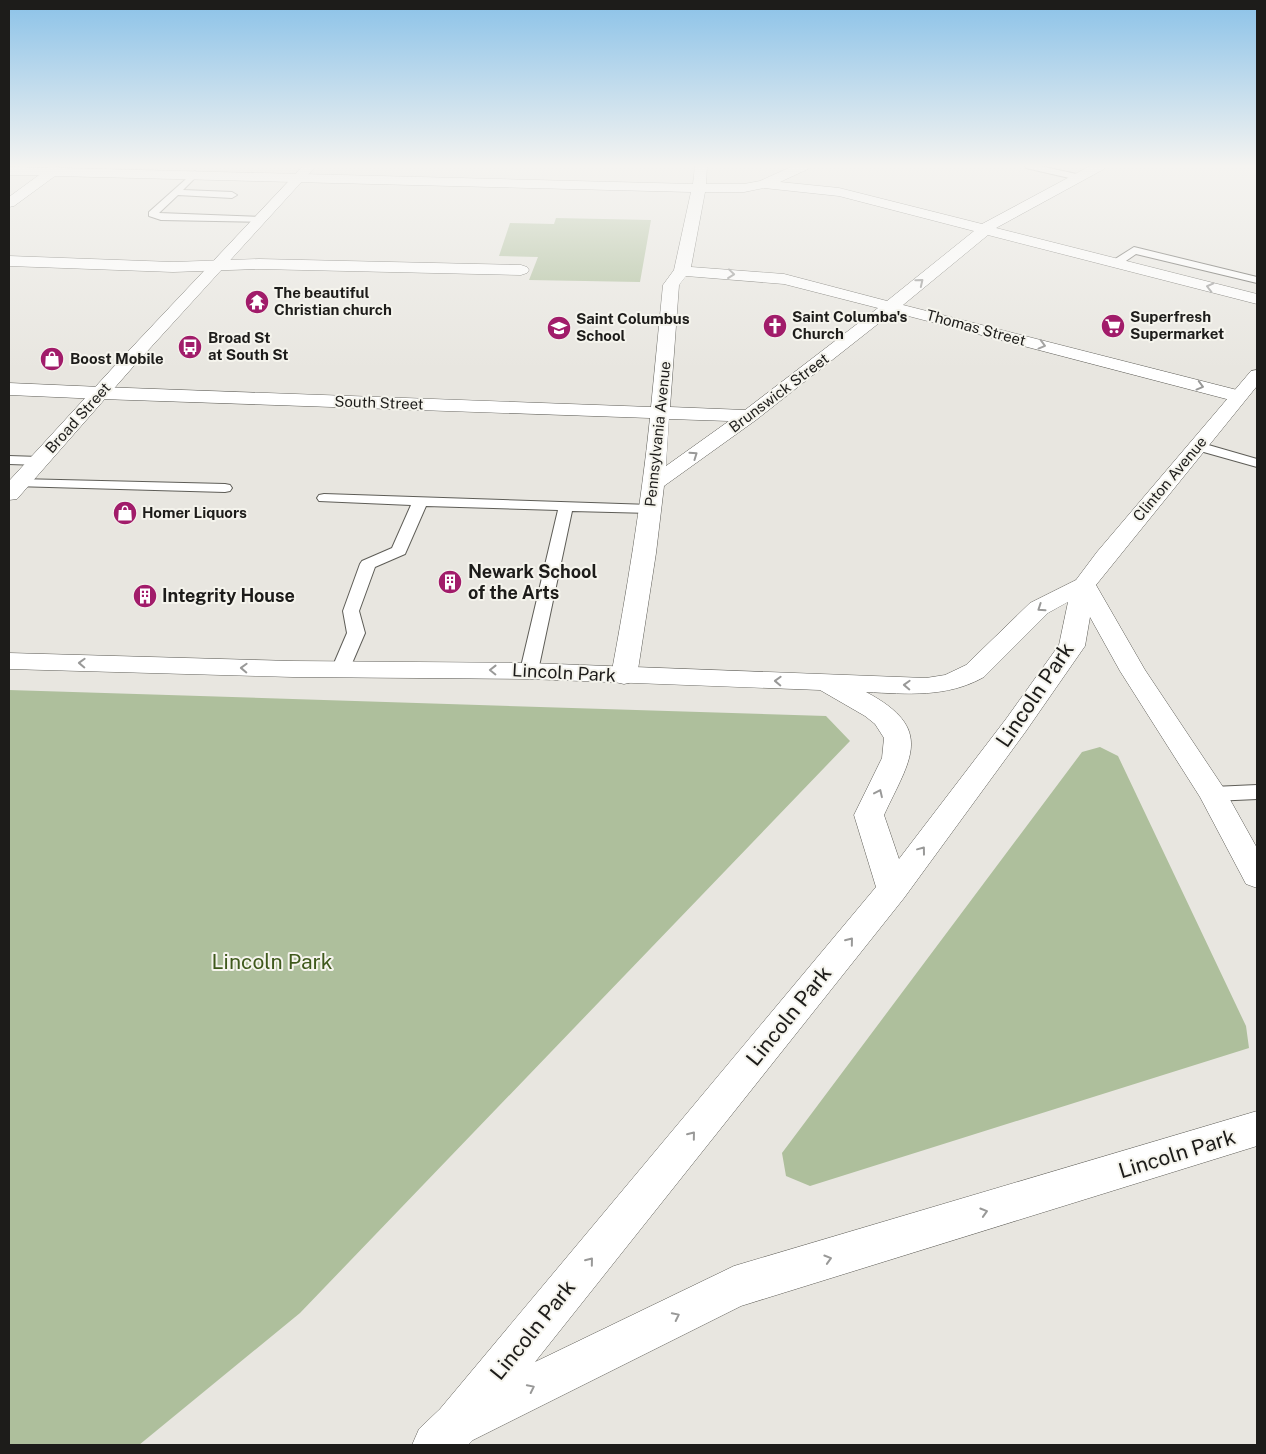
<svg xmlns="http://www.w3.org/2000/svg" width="1266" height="1454" viewBox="0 0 1266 1454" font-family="'Public Sans',sans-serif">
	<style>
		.green { fill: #aebf9c }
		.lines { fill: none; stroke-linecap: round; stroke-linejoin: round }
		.lane-casing { stroke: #5e5d57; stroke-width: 2 }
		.street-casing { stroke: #5e5d57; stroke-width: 1 }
		.secondary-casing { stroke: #5e5d57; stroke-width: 1 }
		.primary-casing { stroke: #5e5d57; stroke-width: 1 }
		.lane { fill: #fff; fill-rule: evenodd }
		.street { fill: #fff; fill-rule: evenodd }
		.secondary { fill: #fff; fill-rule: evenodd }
		.primary { fill: #fff; fill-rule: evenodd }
		.oneway { stroke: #999998 }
		.labels { text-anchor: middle; stroke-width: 4; stroke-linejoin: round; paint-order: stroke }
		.far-poi-label { font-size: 15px; font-weight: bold; fill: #1d1c1a; stroke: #f5f4ed; text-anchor: start }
		.far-street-label { font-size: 15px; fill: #1d1c1a; stroke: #f5f4ed }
		.poi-label { font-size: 18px; font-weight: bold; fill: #1d1c1a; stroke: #f5f4ed; text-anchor: start }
		.street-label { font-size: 18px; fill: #1d1c1a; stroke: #f5f4ed }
		.near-street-label { font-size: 21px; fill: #1d1c1a; stroke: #f5f4ed }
		.near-park-label { font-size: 21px; fill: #3f591c; stroke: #f5f4ed }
	</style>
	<rect width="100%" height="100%" fill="#e8e6e0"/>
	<!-- green -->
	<path class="green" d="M 556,218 L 651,220 L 640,282 L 529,280 L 538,257 L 499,256 L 510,223 L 554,224 Z
		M 9,690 L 826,716 L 850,741 L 300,1313 L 139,1445 L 9,1445 Z
		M 1100,747 L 1118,756 L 1246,1026 L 1249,1048 L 810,1186 L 786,1176 L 782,1153 L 1082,752 Z"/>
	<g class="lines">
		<!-- lane casing -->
		<g class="lane-casing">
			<path id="lane" d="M 1025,166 L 1040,166 L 1081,175 L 1082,177 L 1078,180 L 1026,168 Z
				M 195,171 L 199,174 L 183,190 L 232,192 L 237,195 L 232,198 L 178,195 L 159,213 L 261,217 L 264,218 L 264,222 L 161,220 L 149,216 L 149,212 Z
				M 1134,247 L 1257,277 L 1257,283 L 1136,254 L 1120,265 L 1112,265 L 1111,263 L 1112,261 Z
				M 1198,442 L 1257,459 L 1257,467 L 1193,449 L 1191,446 Z
				M 9,456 L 39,457 L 46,461 L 39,465 L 9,464 Z
				M 19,479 L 225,484 L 230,485 L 232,488 L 230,491 L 225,492 L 14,486 L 12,483 L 14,480 Z
				M 324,494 L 651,505 L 656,506 L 658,509 L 656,512 L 651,513 L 572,511 L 538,671 L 535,675 L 529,677 L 523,675 L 520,671 L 558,510 L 426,506 L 405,554 L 375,567 L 359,611 L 365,633 L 350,668 L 347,672 L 341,674 L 335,672 L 332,668 L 347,633 L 343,611 L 360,564 L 362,561 L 392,548 L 411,505 L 319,501 L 317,498 L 319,495 Z
				M 1257,785 L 1257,799 L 1213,801 L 1206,799 L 1203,794 L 1206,789 L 1213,787 Z"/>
		</g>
		<!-- street casing -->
		<g class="street-casing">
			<path id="street" d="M 53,166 L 62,168 L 693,184 L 695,166 L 707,166 L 706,184 L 744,184 L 760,181 L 793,166 L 809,166 L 808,169 L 780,182 L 839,188 L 982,224 L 1090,166 L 1105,166 L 1104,169 L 996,228 L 1257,294 L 1257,304 L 988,235 L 903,305 L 1245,392 L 1247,396 L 1245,400 L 1238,402 L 893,312 L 756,420 L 664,486 L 656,553 L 637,676 L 633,682 L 624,684 L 615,682 L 611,676 C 627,590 641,505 650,418 L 101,399 L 94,397 L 92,393 L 94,389 L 101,387 L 651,407 L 663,285 L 674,270 L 691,192 L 55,176 L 14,206 L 9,207 L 9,197 L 39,175 L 9,175 L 9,167 L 49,168 ZM 764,188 L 839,196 L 974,231 L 887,301 L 784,274 L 691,267 L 705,192 L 744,192 ZM 686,276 L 784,284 L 878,308 L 745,410 L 670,407 L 679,285 ZM 669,419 L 729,421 L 666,466 Z
				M 9,256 L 173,262 L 259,259 L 521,265 L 527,267 L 529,270 L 527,273 L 521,275 L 259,269 L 173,272 L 9,266 Z"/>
		</g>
		<!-- secondary casing -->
		<g class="secondary-casing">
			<path id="secondary" d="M 1257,370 L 1257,386 L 1096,585 L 1145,670 L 1223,787 L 1257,848 L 1257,888 L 1246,884 L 1200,797 L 1120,671 L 1090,617 L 1085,646 L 1026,731 L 904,898 L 535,1362 L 734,1266 L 1257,1111 L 1257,1146 L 741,1306 L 473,1440 L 468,1445 L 412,1445 L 419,1429 L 440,1409 L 876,887 L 854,815 L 882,758 L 884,738 L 875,724 L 865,716 L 820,690 L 529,679 L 293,677 L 9,669 L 9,653 L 293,661 L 529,663 L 926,678 L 945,675 L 966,665 L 1030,603 L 1076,580 L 1097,552 L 1251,371 ZM 1068,602 L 1059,645 L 1006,719 L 899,859 L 884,815 C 910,759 936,729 866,692 C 907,694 947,698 984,677 L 1048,613 Z
				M 9,383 L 101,387 L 108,389 L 110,393 L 108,397 L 101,399 L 9,395 Z"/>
		</g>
		<!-- primary casing -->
		<g class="primary-casing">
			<path id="primary" d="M 303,166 L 316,166 L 132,368 L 17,499 L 9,500 L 9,481 L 120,360 Z"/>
		</g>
		<!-- lane -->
		<use href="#lane" class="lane"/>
		<!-- street -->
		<use href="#street" class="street"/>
		<!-- secondary -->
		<use href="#secondary" class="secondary"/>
		<!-- primary -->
		<use href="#primary" class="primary"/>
	</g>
	<!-- one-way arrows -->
	<defs><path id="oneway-chevron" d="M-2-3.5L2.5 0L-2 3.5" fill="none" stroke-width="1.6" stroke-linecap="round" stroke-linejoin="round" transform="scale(1.25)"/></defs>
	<g class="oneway">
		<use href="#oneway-chevron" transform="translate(731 274) rotate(6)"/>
		<use href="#oneway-chevron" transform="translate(920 282) rotate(-39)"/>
		<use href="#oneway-chevron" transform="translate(1210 287) rotate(-166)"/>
		<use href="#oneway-chevron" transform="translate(1042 345) rotate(15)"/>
		<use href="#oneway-chevron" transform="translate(1200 386) rotate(15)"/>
		<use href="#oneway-chevron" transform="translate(694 455) rotate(-35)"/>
		<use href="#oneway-chevron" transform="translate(1041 608) rotate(146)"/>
		<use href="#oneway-chevron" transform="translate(82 663) rotate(-178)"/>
		<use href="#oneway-chevron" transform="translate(244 668) rotate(-178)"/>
		<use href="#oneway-chevron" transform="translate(493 670) rotate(-179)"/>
		<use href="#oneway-chevron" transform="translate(778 681) rotate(-178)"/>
		<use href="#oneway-chevron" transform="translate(907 685) rotate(-178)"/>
		<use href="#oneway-chevron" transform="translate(879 793) rotate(-65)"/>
		<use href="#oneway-chevron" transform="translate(922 850) rotate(-53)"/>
		<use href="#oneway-chevron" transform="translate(850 941) rotate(-51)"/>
		<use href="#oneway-chevron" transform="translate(692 1135) rotate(-51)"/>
		<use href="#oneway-chevron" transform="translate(984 1212) rotate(-17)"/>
		<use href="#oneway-chevron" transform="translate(828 1259) rotate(-17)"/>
		<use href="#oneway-chevron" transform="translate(590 1261) rotate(-51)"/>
		<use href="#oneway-chevron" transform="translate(676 1316) rotate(-26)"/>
		<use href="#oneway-chevron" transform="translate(531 1388) rotate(-26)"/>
	</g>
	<!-- sky -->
	<linearGradient id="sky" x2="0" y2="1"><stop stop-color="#8bc2e8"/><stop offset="0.45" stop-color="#f5f4f1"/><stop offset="1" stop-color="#f5f4f1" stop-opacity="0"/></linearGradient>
	<rect width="1266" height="369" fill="url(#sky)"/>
	<!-- icons -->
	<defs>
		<g id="temple-disc" transform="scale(1.25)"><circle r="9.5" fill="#a11c6a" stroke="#f5f4ed"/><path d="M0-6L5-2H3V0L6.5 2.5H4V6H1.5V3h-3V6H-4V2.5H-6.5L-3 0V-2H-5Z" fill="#fff"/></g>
		<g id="church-disc" transform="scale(1.25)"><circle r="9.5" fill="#a11c6a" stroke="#f5f4ed"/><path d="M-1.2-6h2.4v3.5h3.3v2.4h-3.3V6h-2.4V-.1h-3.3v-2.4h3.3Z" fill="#fff"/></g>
		<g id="supermarket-disc" transform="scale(1.25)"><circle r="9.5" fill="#a11c6a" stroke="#f5f4ed"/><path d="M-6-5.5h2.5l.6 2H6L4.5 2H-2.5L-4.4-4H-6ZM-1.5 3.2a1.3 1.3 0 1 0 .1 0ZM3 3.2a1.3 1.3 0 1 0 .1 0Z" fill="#fff"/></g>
		<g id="school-disc" transform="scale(1.25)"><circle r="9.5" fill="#a11c6a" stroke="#f5f4ed"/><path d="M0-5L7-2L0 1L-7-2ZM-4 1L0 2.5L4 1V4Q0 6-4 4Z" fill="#fff"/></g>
		<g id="bus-disc" transform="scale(1.25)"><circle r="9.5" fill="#a11c6a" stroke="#f5f4ed"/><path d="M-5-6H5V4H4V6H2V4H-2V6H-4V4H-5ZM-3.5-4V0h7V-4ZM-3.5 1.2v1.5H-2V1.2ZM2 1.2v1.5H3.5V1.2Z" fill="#fff"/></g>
		<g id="shop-disc" transform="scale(1.25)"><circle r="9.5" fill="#a11c6a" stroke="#f5f4ed"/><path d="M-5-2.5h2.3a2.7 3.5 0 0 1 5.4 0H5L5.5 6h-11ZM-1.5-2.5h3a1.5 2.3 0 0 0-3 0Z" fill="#fff"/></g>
		<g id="building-disc" transform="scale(1.25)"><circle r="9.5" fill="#a11c6a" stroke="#f5f4ed"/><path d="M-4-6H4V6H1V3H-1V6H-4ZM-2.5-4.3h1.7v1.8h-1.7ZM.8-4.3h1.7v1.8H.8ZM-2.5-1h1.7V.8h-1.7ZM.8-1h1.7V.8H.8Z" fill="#fff"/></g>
	</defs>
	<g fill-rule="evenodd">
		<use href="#temple-disc" x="257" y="302"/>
		<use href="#church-disc" x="775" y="326"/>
		<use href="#supermarket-disc" x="1113" y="326"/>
		<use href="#school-disc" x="559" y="328"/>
		<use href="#bus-disc" x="190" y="347"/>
		<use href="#shop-disc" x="52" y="359"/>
		<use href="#shop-disc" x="125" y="513"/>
		<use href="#building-disc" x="450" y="582"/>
		<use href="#building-disc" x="145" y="596"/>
	</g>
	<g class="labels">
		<!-- far-poi labels -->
		<g class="far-poi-label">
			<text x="274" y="298">The beautiful<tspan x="274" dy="17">Christian church</tspan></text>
			<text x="792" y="322">Saint Columba's<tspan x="792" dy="17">Church</tspan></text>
			<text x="1130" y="322">Superfresh<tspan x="1130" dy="17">Supermarket</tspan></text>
			<text x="576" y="324">Saint Columbus<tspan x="576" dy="17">School</tspan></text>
			<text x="208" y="343">Broad St<tspan x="208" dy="17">at South St</tspan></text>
			<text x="70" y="364">Boost Mobile</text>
			<text x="142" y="518">Homer Liquors</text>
		</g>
		<!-- far-street labels -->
		<g class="far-street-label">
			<text transform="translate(976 328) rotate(15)" y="5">Thomas Street</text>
			<text transform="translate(779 393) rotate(-37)" y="5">Brunswick Street</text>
			<text transform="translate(379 403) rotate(2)" y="5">South Street</text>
			<text transform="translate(78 418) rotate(-48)" y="5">Broad Street</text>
			<text transform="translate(658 434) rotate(-84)" y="5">Pennsylvania Avenue</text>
			<text transform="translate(1170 479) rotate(-50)" y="5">Clinton Avenue</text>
		</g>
		<!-- poi labels -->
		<g class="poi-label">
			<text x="468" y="578">Newark School<tspan x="468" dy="21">of the Arts</tspan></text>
			<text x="162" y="602">Integrity House</text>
		</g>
		<!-- street labels -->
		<g class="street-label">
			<text transform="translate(564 673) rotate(3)" y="6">Lincoln Park</text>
		</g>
		<!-- near-street labels -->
		<g class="near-street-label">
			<text transform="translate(1035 695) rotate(-56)" y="7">Lincoln Park</text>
			<text transform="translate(789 1016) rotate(-51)" y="7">Lincoln Park</text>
			<text transform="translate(1177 1154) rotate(-17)" y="7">Lincoln Park</text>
			<text transform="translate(533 1330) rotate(-51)" y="7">Lincoln Park</text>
		</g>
		<!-- near-park labels -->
		<g class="near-park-label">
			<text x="272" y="969">Lincoln Park</text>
		</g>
	</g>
	<!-- border -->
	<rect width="1266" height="1454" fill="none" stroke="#1d1c1a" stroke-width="20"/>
</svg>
